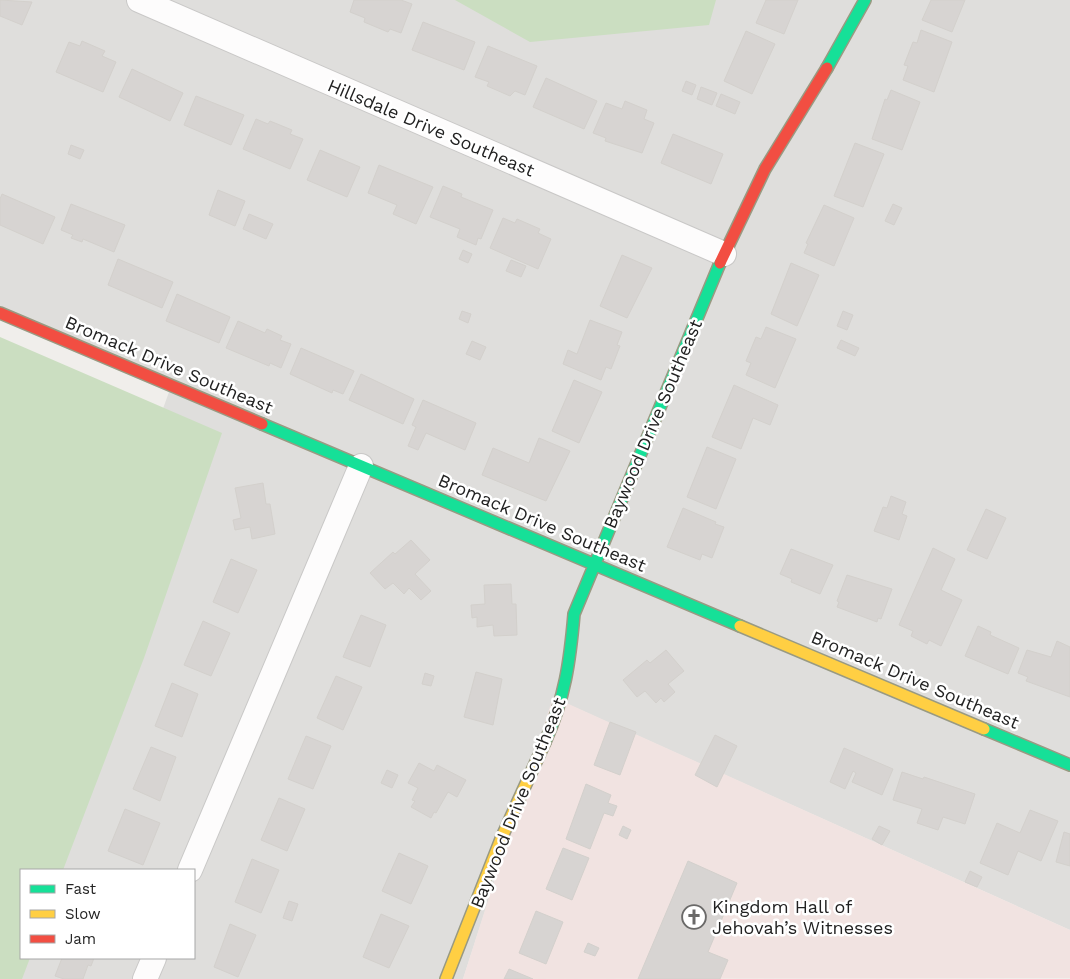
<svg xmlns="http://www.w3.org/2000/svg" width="1070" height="979" viewBox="0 0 1070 979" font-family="'Work Sans',sans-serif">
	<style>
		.residential { fill: #dfdedc; fill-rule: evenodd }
		.commercial { fill: #f1e3e1 }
		.forest { fill: #cbdec1 }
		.building { fill: #d7d4d2; stroke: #d3d0cc }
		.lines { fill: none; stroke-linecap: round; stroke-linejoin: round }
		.street-casing { stroke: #c9c8c7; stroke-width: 26 }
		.fast-casing { stroke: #999a82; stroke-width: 14 }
		.slow-casing { stroke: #999a82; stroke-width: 14 }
		.jam-casing { stroke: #999a82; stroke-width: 14 }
		.street { stroke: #fdfcfc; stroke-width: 24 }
		.fast { stroke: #16e098; stroke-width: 11 }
		.slow { stroke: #ffcf43; stroke-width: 11 }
		.jam { stroke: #f24e42; stroke-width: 11 }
		.labels { text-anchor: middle; stroke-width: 5; stroke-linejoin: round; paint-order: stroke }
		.street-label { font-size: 18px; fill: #222; stroke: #fff }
		.poi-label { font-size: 18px; fill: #222; stroke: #fff; text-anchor: start }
	</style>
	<rect width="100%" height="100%" fill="#f0eeeb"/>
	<!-- residential -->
	<path class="residential" d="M 0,0 L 1070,0 L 1070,930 L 554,698 L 463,979 L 0,979 L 0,861 L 169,392 L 0,320 ZM 21,870 L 194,870 L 194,958 L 21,958 Z"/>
	<!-- commercial -->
	<path class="commercial" d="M 553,697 L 1070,930 L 1070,978 L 463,979 Z"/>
	<!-- forest -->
	<path class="forest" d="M 455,0 L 716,0 L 709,25 L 530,42 Z
		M 0,337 L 222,433 L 144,658 L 63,870 L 21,870 L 21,958 L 30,958 L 22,979 L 0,979 Z"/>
	<!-- building -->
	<path class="building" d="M 0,0 L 32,2 L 22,25 L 0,16 Z
		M 354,0 L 401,0 L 412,4 L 401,33 L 390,29 L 388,32 L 364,22 L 365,18 L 350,12 Z
		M 766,0 L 798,0 L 784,34 L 756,23 Z
		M 931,0 L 965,0 L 952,32 L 922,20 Z
		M 423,22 L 475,42 L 464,70 L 412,50 Z
		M 921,30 L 952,42 L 934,92 L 903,80 L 908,66 L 904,65 L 913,42 L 917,43 Z
		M 746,31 L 775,44 L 752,94 L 724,81 Z
		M 82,41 L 105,51 L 102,56 L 116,62 L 103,92 L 56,72 L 69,42 L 80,46 Z
		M 488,46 L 537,66 L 525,95 L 515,91 L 510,96 L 487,86 L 489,82 L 475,77 Z
		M 132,69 L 183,93 L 170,121 L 119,97 Z
		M 546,78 L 597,101 L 584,129 L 533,107 Z
		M 686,81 L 696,85 L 692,95 L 682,91 Z
		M 701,87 L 717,93 L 712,105 L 697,99 Z
		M 891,90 L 920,102 L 902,150 L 872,139 L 885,99 L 887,100 Z
		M 721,94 L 740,102 L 735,114 L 716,106 Z
		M 196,96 L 244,115 L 231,145 L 184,125 Z
		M 625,101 L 647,110 L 644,119 L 654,123 L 642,153 L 605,141 L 606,138 L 593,133 L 606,103 L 622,109 Z
		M 256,119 L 268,124 L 270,121 L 292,130 L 290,134 L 303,139 L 290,169 L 243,149 Z
		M 673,134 L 723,154 L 711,184 L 661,163 Z
		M 855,143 L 884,154 L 863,207 L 834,196 Z
		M 71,145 L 84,150 L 80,159 L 68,154 Z
		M 320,150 L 360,167 L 347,197 L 307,180 Z
		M 379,165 L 433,187 L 416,224 L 393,214 L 397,205 L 368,193 Z
		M 443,186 L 462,194 L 461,197 L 493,210 L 481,239 L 478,238 L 476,245 L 457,237 L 460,229 L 430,217 Z
		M 218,190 L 245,201 L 235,226 L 209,215 Z
		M 2,194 L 55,217 L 43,244 L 0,225 L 0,199 Z
		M 71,204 L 125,225 L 114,252 L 83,239 L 82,242 L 71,238 L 73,235 L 61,230 Z
		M 893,204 L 902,208 L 894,225 L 885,221 Z
		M 824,205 L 854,218 L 834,266 L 804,253 L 808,244 L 806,243 Z
		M 249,214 L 273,224 L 266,239 L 243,229 Z
		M 503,218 L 515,223 L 517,219 L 540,229 L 538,233 L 551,239 L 538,269 L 490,248 Z
		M 463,250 L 472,254 L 468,263 L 459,259 Z
		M 622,255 L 652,268 L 627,318 L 600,306 Z
		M 118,259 L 173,282 L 162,308 L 108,285 Z
		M 511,260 L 526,266 L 521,277 L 506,271 Z
		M 791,263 L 819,275 L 797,326 L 771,314 Z
		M 177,294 L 230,317 L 219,343 L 166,321 Z
		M 462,311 L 471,314 L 468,323 L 459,319 Z
		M 843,311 L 853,315 L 847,330 L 837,326 Z
		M 590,320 L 622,332 L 617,345 L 620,346 L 611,369 L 606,367 L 601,380 L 563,364 L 568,350 L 577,354 Z
		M 238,321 L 265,333 L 267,329 L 282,336 L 280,340 L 291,344 L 281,368 L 270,363 L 269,366 L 226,348 Z
		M 766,327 L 796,339 L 775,388 L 746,375 L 751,363 L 746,361 L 756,337 L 761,339 Z
		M 841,340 L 859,348 L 855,356 L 837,348 Z
		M 472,341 L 486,347 L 480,360 L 466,354 Z
		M 301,348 L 354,371 L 343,394 L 333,390 L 332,393 L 290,374 Z
		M 361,374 L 414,399 L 403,424 L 349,400 Z
		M 574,380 L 602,392 L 579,443 L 552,431 Z
		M 734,385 L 778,405 L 770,425 L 753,418 L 741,449 L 712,437 Z
		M 423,400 L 476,423 L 465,450 L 426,433 L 418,450 L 408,446 L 416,427 L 412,425 Z
		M 539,438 L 570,451 L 546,501 L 482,475 L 493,448 L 529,463 Z
		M 707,447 L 736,459 L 716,509 L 687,497 Z
		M 263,483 L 266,504 L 270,504 L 275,534 L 252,539 L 250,527 L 235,530 L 233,520 L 241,518 L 235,488 Z
		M 891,496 L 906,502 L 902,514 L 907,516 L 899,540 L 874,531 L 883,507 L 887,508 Z
		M 683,508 L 716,522 L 715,524 L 724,527 L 712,558 L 702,554 L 700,560 L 667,547 Z
		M 986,509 L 1006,518 L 987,559 L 967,550 Z
		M 411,540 L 430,560 L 415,574 L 431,591 L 421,600 L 409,588 L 404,594 L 393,583 L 385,589 L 370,573 L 393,552 L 395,554 Z
		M 933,548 L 955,559 L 941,590 L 962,600 L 941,646 L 929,640 L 927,644 L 911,636 L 913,631 L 899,625 Z
		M 791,549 L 833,565 L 820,594 L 791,582 L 792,579 L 780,574 Z
		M 231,559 L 257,570 L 238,613 L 213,602 Z
		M 847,575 L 892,589 L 881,619 L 878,618 L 877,622 L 837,607 L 839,602 L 837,601 Z
		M 511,584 L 512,604 L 516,604 L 517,635 L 494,636 L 493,625 L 477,627 L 477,617 L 472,618 L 471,605 L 485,604 L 484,585 Z
		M 361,615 L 386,625 L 370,667 L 343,657 Z
		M 203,621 L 230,633 L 211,676 L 184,665 Z
		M 978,626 L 991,632 L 990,635 L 1019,648 L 1008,674 L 965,656 Z
		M 1057,641 L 1070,647 L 1070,697 L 1026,681 L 1028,677 L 1018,673 L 1027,650 L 1051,657 Z
		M 666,650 L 684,671 L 668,684 L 675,692 L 664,702 L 661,698 L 656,703 L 645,691 L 637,697 L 623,680 L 647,660 L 650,663 Z
		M 476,672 L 502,679 L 493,725 L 464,717 Z
		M 425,673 L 434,676 L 431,686 L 422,684 Z
		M 336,676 L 362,687 L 343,730 L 317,718 Z
		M 172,683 L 198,694 L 182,737 L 155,726 Z
		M 610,722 L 636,732 L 620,775 L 594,765 Z
		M 715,735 L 737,746 L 717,787 L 695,775 Z
		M 306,736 L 331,746 L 313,789 L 288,779 Z
		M 151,747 L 176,757 L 160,801 L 133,789 Z
		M 844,748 L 893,769 L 882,795 L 852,782 L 856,773 L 853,771 L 845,789 L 830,782 Z
		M 419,763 L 434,771 L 437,765 L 466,780 L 457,797 L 448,792 L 436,813 L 434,812 L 431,818 L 411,807 L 415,801 L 412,800 L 418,788 L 408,783 Z
		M 387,770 L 398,775 L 392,788 L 381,783 Z
		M 902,772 L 923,779 L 924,777 L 975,794 L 965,824 L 943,817 L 938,830 L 917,823 L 922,809 L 893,800 Z
		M 586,784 L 611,795 L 608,803 L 617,806 L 613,816 L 604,813 L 590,849 L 566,839 Z
		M 279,798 L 305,809 L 287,851 L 261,840 Z
		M 125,809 L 160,823 L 143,865 L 108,851 Z
		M 1030,810 L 1058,821 L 1041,861 L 1018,851 L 1008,875 L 980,863 L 997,823 L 1020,833 Z
		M 623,826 L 631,830 L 627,839 L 619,835 Z
		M 879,826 L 890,831 L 882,845 L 872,839 Z
		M 1064,832 L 1070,834 L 1070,866 L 1056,862 Z
		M 563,848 L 589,858 L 572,900 L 546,889 Z
		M 399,853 L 428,866 L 411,904 L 382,891 Z
		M 252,859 L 279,870 L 261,913 L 235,902 Z
		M 688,861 L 737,883 L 708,952 L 728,960 L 720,979 L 638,979 Z
		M 970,871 L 982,877 L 977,887 L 965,882 Z
		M 289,901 L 298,904 L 292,921 L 283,918 Z
		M 536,911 L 563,922 L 546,964 L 519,953 Z
		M 381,914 L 409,926 L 389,968 L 363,957 Z
		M 230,924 L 256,935 L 238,977 L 214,967 Z
		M 588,943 L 599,948 L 595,956 L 584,952 Z
		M 62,958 L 94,958 L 91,966 L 88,965 L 83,979 L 64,979 L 55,976 Z
		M 509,969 L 533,979 L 504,979 Z"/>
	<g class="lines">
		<!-- street casing -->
		<g class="street-casing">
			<path id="street" d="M 139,0 L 724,254
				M 190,870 L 361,466
				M 145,979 L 154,958"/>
		</g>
		<!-- fast casing -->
		<g class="fast-casing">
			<path id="fast" d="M 827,68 L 865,0
				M 262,424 L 740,626
				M 984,729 L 1070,765
				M 545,742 C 565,698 570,661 574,614 L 720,263"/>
		</g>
		<!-- slow casing -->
		<g class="slow-casing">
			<path id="slow" d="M 740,626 L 984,729
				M 446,979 L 501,839 L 545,742"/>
		</g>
		<!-- jam casing -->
		<g class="jam-casing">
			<path id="jam" d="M 720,263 L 765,169 L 827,68
				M 0,313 L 262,424"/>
		</g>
		<!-- street -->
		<use href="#street" class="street"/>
		<!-- fast -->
		<use href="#fast" class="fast"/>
		<!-- slow -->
		<use href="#slow" class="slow"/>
		<!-- jam -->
		<use href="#jam" class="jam"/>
	</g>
	<!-- icons -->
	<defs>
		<g id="church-ring" transform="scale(1.25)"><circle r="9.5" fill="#fff" stroke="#6a6968" stroke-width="1.5"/><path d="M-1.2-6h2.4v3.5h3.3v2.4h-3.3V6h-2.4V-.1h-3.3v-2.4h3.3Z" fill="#6a6968"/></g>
	</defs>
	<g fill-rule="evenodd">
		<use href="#church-ring" x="694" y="917"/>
	</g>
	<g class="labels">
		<!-- street labels -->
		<g class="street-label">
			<text transform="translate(431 128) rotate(23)" y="6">Hillsdale Drive Southeast</text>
			<text transform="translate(169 365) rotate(23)" y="6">Bromack Drive Southeast</text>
			<text transform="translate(653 424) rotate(-67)" y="6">Baywood Drive Southeast</text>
			<text transform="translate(542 523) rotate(23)" y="6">Bromack Drive Southeast</text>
			<text transform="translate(915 680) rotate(23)" y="6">Bromack Drive Southeast</text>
			<text transform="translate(518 803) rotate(-68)" y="6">Baywood Drive Southeast</text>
		</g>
		<!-- poi labels -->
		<g class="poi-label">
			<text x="712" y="913">Kingdom Hall of<tspan x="712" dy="21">Jehovah’s Witnesses</tspan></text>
		</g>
	</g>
	<!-- legend -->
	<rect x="20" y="869" width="175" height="90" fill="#ffffff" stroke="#a7a7a7"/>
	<rect x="30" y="885" width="25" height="8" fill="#16e098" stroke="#a7a7a7"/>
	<text x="65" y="894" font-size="15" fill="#222222">Fast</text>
	<rect x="30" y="910" width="25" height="8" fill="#ffcf43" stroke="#a7a7a7"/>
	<text x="65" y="919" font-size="15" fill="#222222">Slow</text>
	<rect x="30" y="935" width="25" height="8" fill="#f24e42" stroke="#a7a7a7"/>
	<text x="65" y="944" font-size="15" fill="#222222">Jam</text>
</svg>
